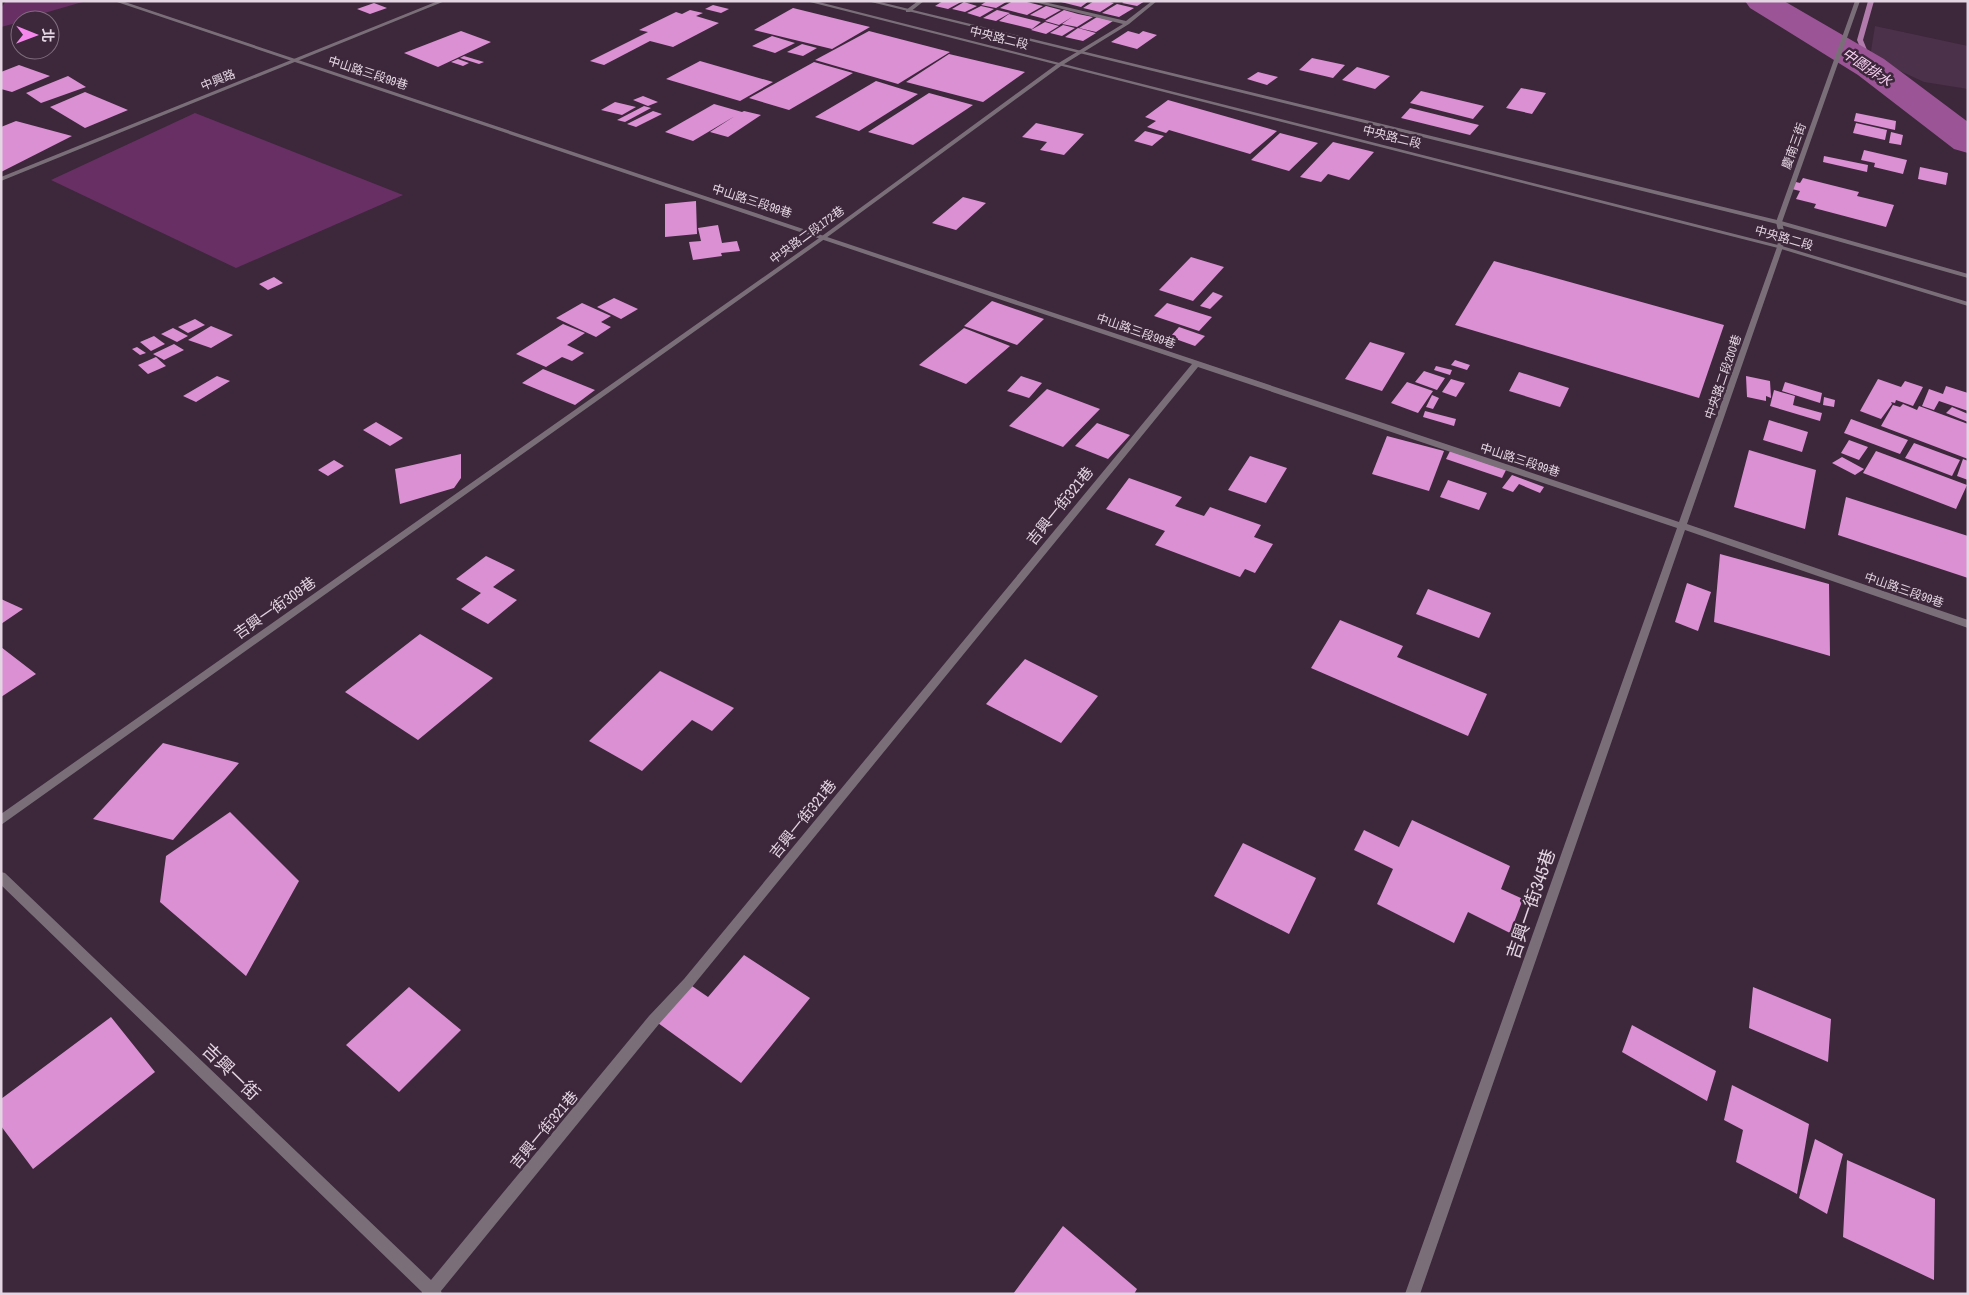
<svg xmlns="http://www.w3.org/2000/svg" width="1969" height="1295" viewBox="0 0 1969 1295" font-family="'Archivo Narrow','Noto Sans TC',sans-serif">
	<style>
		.built { fill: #4b3149 }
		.green { fill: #682f64 }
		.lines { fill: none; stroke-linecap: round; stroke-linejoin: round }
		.stream { fill: #b17bac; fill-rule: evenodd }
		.river { fill: #9b5596; fill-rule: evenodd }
		.building { fill: #db90d4 }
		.service { fill: #7a6f79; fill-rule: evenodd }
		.minor { fill: #7a6f79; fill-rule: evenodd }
		.tertiary { fill: #7a6f79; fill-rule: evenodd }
		.labels { text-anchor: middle; stroke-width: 5; stroke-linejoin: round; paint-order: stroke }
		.far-street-label { font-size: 12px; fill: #e3d5e1; stroke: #3d273b }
		.far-water-label { font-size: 14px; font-style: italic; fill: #f9d2f4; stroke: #3d273b }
		.street-label { font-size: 15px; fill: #e3d5e1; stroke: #3d273b }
		.near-street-label { font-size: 18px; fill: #e3d5e1; stroke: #3d273b }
	</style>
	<rect width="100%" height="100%" fill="#3d273b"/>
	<!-- built -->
	<path class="built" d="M 1875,26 L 1968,46 L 1968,89 L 1924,82 L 1870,57 Z"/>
	<!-- green -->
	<path class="green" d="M 6,1 L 86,1 L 20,20 L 20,22 L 1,27 L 1,8 Z
		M 195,113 L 403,195 L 236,268 L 51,180 Z"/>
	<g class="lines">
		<!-- stream -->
		<path class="stream" d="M 1868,1 L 1874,1 L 1863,40 L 1874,67 L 1871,69 L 1868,67 L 1857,40 Z"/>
		<!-- river -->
		<path class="river" d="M 1745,1 L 1784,1 L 1884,59 L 1968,122 L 1968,153 L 1954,149 L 1858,75 L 1750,8 Z"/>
	</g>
	<!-- building -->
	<path class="building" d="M 943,1 L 963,1 L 948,9 L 935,6 Z
		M 987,1 L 1008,1 L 996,8 L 981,5 Z
		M 1013,1 L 1023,1 L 1043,6 L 1027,15 L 1000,8 Z
		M 1057,1 L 1089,1 L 1081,7 Z
		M 1094,1 L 1106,1 L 1114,3 L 1100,12 L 1083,8 Z
		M 1125,1 L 1145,1 L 1137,6 L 1122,3 Z
		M 964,2 L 977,6 L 965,12 L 952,9 Z
		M 374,3 L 387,8 L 370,14 L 357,9 Z
		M 1117,4 L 1134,8 L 1119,17 L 1102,13 Z
		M 713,5 L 729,9 L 721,13 L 705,9 Z
		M 981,6 L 994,9 L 980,17 L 967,13 Z
		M 1046,6 L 1061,10 L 1045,19 L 1030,15 Z
		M 793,8 L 870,27 L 832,49 L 754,30 Z
		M 690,10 L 703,13 L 696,16 L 719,23 L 673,47 L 650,41 L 604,65 L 590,61 L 648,32 L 639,30 L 676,12 L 682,14 Z
		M 997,10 L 1010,13 L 996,21 L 983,18 Z
		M 1064,10 L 1078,14 L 1093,17 L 1077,27 L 1062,24 L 1072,17 L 1059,25 L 1045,21 Z
		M 1009,14 L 1041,22 L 1032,29 L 999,21 Z
		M 1097,17 L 1113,21 L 1096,32 L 1079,28 Z
		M 1045,22 L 1059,26 L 1046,34 L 1031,30 Z
		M 1063,25 L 1075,28 L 1062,36 L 1050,33 Z
		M 1078,28 L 1096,33 L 1083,41 L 1065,37 Z
		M 461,31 L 491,42 L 438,67 L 404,53 Z
		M 869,31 L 950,52 L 898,84 L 815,60 Z
		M 1128,31 L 1139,34 L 1143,31 L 1157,35 L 1137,49 L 1111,42 Z
		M 772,36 L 795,43 L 775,53 L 752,46 Z
		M 802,44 L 817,48 L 803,56 L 787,52 Z
		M 949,54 L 1025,72 L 983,102 L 906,82 Z
		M 464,56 L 484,62 L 479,64 L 460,58 Z
		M 1312,58 L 1345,65 L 1333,78 L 1299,70 Z
		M 458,59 L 469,63 L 463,66 L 451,62 Z
		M 700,61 L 773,82 L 740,101 L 666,79 Z
		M 814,62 L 853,73 L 789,110 L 749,98 Z
		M 19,65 L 50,76 L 12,92 L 1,89 L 1,72 Z
		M 1357,67 L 1390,76 L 1375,89 L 1342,80 Z
		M 1258,72 L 1278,77 L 1267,85 L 1247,79 Z
		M 68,76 L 86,87 L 41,103 L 26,93 Z
		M 876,81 L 918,94 L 859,131 L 815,117 Z
		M 1521,88 L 1546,93 L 1532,114 L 1506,108 Z
		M 1421,91 L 1484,106 L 1473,119 L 1410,103 Z
		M 85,92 L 128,110 L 85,128 L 50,107 Z
		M 929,93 L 973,105 L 913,145 L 868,132 Z
		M 643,96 L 658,102 L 648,106 L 633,100 Z
		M 1168,100 L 1277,131 L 1250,154 L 1169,130 L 1166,133 L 1147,127 L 1156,121 L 1145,117 Z
		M 615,102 L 636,107 L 622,115 L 601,110 Z
		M 714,104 L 742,112 L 744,111 L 761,115 L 728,137 L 710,132 L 735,116 L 693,141 L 665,132 Z
		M 644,106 L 651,108 L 625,122 L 617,120 Z
		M 1410,108 L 1479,125 L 1470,135 L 1401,118 Z
		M 653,111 L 662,114 L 636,127 L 627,124 Z
		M 1856,113 L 1896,121 L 1895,130 L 1854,121 Z
		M 16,121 L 72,136 L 1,172 L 1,127 Z
		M 1036,123 L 1084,134 L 1064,155 L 1040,150 L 1047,142 L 1022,137 Z
		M 1856,123 L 1887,130 L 1885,140 L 1853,133 Z
		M 1145,131 L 1164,136 L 1152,146 L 1134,141 Z
		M 1891,132 L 1903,135 L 1901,145 L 1889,143 Z
		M 1280,133 L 1318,143 L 1289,171 L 1251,160 Z
		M 1333,142 L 1374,152 L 1349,180 L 1328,174 L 1321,182 L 1300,177 Z
		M 1864,150 L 1907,160 L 1903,174 L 1874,167 L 1875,163 L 1861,160 Z
		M 1824,156 L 1868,165 L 1867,172 L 1823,162 Z
		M 1920,167 L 1948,173 L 1946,185 L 1918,179 Z
		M 1803,178 L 1859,192 L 1857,196 L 1894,205 L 1886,227 L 1814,208 L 1816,204 L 1796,199 L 1800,191 L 1792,189 L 1796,182 L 1800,183 Z
		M 963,197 L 986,203 L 956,230 L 932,223 Z
		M 696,201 L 697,234 L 665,237 L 665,204 Z
		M 718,225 L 722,243 L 737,241 L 740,251 L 721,253 L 722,256 L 693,260 L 689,242 L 701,241 L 698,228 Z
		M 1191,257 L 1224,267 L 1193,301 L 1159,290 Z
		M 1494,261 L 1724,325 L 1699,398 L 1455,325 Z
		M 274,277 L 283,283 L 268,290 L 259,284 Z
		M 1213,292 L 1223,296 L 1210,309 L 1200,306 Z
		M 614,298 L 638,309 L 621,319 L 597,307 Z
		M 992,301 L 1044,319 L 1017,345 L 964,326 Z
		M 582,303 L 611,316 L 601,322 L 611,327 L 596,337 L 556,318 Z
		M 1167,303 L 1212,317 L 1199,331 L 1154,316 Z
		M 195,319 L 205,325 L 188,333 L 178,327 Z
		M 563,324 L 585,333 L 567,345 L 584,353 L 572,361 L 562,357 L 546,367 L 516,354 Z
		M 211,326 L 233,335 L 211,348 L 188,340 Z
		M 1179,327 L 1205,336 L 1195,346 L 1170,337 Z
		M 173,328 L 188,336 L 177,342 L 161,334 Z
		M 964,328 L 1010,346 L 966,384 L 919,365 Z
		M 154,336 L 165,344 L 151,351 L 140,342 Z
		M 1370,342 L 1405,353 L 1382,391 L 1345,379 Z
		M 174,344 L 184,350 L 164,360 L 153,354 Z
		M 137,347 L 146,353 L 140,355 L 132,349 Z
		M 156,357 L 166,366 L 148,374 L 138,365 Z
		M 1455,360 L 1470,365 L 1467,370 L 1451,365 Z
		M 1436,366 L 1452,370 L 1450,375 L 1434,370 Z
		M 543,369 L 595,390 L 575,405 L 522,383 Z
		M 1424,371 L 1445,378 L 1437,390 L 1415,382 Z
		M 1519,372 L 1569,388 L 1560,407 L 1509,391 Z
		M 217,376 L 230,381 L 196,402 L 183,396 Z
		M 1021,376 L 1042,383 L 1029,398 L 1007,391 Z
		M 1746,376 L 1770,381 L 1771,398 L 1766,396 L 1766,401 L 1747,397 Z
		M 1451,379 L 1465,383 L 1456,397 L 1442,392 Z
		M 1878,379 L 1901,387 L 1905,381 L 1923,387 L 1913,406 L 1896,400 L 1895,403 L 1891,402 L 1892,404 L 1881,419 L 1860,411 Z
		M 1407,382 L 1433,391 L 1418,413 L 1391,403 Z
		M 1785,382 L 1822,393 L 1820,403 L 1782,391 Z
		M 1946,386 L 1968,393 L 1968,411 L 1939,401 L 1934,410 L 1922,406 L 1929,389 L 1943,394 Z
		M 1047,389 L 1100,409 L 1063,447 L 1009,426 Z
		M 1774,390 L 1795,396 L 1793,405 L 1822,413 L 1820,421 L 1770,406 Z
		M 1432,395 L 1439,398 L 1433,409 L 1426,407 Z
		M 1824,397 L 1835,400 L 1834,407 L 1823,405 Z
		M 1903,404 L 1917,410 L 1919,406 L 1968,424 L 1968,459 L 1881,426 L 1893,405 L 1900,407 Z
		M 1952,407 L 1968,414 L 1968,422 L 1946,413 Z
		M 1425,411 L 1456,419 L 1454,426 L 1423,417 Z
		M 1851,419 L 1908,440 L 1900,454 L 1844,433 Z
		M 1769,420 L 1808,432 L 1802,452 L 1763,440 Z
		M 376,422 L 403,438 L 390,446 L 363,430 Z
		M 1097,423 L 1130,435 L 1108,459 L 1075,446 Z
		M 1387,436 L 1444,451 L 1429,491 L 1372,474 Z
		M 1849,440 L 1868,447 L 1859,460 L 1841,453 Z
		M 1914,443 L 1960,460 L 1952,476 L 1905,458 Z
		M 1749,450 L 1816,470 L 1805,529 L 1734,507 Z
		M 1450,451 L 1506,470 L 1502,478 L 1446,459 Z
		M 1876,451 L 1967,485 L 1956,509 L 1863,473 Z
		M 461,454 L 461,478 L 454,488 L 400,504 L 395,469 Z
		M 1250,456 L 1287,468 L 1266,503 L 1228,490 Z
		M 1842,457 L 1864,469 L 1855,475 L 1832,463 Z
		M 1963,459 L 1968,461 L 1968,480 L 1957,476 Z
		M 334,460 L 344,466 L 328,476 L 318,470 Z
		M 1512,475 L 1544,487 L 1540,493 L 1519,484 L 1513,492 L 1502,488 Z
		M 1129,478 L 1182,497 L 1175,506 L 1204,516 L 1210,507 L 1261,525 L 1254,537 L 1273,544 L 1255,573 L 1245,569 L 1240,577 L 1155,545 L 1165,531 L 1106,509 Z
		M 1448,480 L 1487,493 L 1479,510 L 1440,497 Z
		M 1846,497 L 1968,536 L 1968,578 L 1838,535 Z
		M 1720,554 L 1829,584 L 1830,656 L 1714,622 Z
		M 486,556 L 515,570 L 493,587 L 517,600 L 488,624 L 461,609 L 481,593 L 456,579 Z
		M 1687,583 L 1711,592 L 1698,631 L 1675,622 Z
		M 1428,589 L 1491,613 L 1479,638 L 1416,614 Z
		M 1,599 L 23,609 L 1,624 Z
		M 1340,620 L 1403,646 L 1397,657 L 1487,694 L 1468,736 L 1311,668 Z
		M 420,634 L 493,678 L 418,740 L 345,692 Z
		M 1,647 L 36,674 L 1,697 Z
		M 1025,659 L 1098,696 L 1061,743 L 986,704 Z
		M 660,671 L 734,708 L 712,731 L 692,720 L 642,771 L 589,741 Z
		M 163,743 L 239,763 L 173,840 L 93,819 Z
		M 230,812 L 299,881 L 246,976 L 160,902 L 166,856 Z
		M 1412,820 L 1510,866 L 1501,889 L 1523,899 L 1510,933 L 1468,912 L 1454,943 L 1377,904 L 1393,869 L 1354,850 L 1364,830 L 1399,847 Z
		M 1243,843 L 1316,878 L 1289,934 L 1214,896 Z
		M 744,955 L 810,998 L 741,1083 L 658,1023 L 692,986 L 708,997 Z
		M 409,987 L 461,1030 L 399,1092 L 346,1045 Z
		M 1753,987 L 1831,1019 L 1828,1062 L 1749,1028 Z
		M 111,1017 L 155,1072 L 33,1169 L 1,1126 L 1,1099 Z
		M 1632,1025 L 1716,1071 L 1707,1101 L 1622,1052 Z
		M 1732,1085 L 1809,1124 L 1797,1194 L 1736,1162 L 1743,1130 L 1724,1120 Z
		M 1815,1139 L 1843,1154 L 1827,1214 L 1799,1198 Z
		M 1847,1160 L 1935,1199 L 1934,1280 L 1843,1237 Z
		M 1063,1226 L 1137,1289 L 1134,1294 L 1013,1294 Z"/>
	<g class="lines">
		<!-- service -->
		<path class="service" d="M 918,1 L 924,1 L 910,12 L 906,12 L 906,10 Z
			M 1030,1 L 1040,1 L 1126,21 L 1152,1 L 1157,1 L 1129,24 L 1061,66 L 826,238 L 1,825 L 1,814 L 822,236 L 1057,64 L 1123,24 Z"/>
		<!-- minor -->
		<path class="minor" d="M 114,1 L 122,1 L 1679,522 L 1777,247 L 1779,235 L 1776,222 L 1855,1 L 1860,1 L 1782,222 L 1785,235 L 1783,247 L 1687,524 L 1968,620 L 1968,628 L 1685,530 L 1420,1294 L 1405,1294 L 1677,528 L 1198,367 L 692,987 L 659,1024 L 441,1291 L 442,1294 L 422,1294 L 422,1292 L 1,885 L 1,872 L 5,873 L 431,1280 L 649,1016 L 684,979 L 1192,364 Z"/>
		<!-- tertiary -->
		<path class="tertiary" d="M 438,1 L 445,1 L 1,181 L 1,177 Z
			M 806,1 L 815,1 L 1782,246 L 1968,302 L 1968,306 L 1778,248 Z
			M 867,1 L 876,1 L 1781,221 L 1968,274 L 1968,278 L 1777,224 Z"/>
	</g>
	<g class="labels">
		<!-- far-street labels -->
		<g class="far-street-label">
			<text transform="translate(999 38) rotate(14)" y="4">中央路二段</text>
			<text transform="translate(368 73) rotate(18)" y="4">中山路三段99巷</text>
			<text transform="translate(218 80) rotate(-22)" y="4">中興路</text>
			<text transform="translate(1392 137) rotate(14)" y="4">中央路二段</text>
			<text transform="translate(1794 146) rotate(-70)" y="4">慶南三街</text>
			<text transform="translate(752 201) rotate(18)" y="4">中山路三段99巷</text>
			<text transform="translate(807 235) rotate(-36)" y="4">中央路二段172巷</text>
			<text transform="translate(1784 238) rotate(16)" y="4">中央路二段</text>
			<text transform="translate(1136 331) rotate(19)" y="4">中山路三段99巷</text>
			<text transform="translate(1723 377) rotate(-71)" y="4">中央路二段200巷</text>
			<text transform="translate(1520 460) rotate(18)" y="4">中山路三段99巷</text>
			<text transform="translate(1904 590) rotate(19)" y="4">中山路三段99巷</text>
		</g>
		<!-- far-water labels -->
		<g class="far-water-label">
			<text transform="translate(1867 67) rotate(34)" y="5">中園排水</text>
		</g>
		<!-- street labels -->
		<g class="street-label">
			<text transform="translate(1060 506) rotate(-51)" y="5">吉興一街321巷</text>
			<text transform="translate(275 608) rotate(-35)" y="5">吉興一街309巷</text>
			<text transform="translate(803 819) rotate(-51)" y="5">吉興一街321巷</text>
			<text transform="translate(544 1130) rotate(-50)" y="5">吉興一街321巷</text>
		</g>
		<!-- near-street labels -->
		<g class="near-street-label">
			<text transform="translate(1531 904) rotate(-71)" y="6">吉興一街345巷</text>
			<text transform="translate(231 1072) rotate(44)" y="6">吉興一街</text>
		</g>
	</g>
	<!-- border -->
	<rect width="1969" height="1295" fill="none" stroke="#e3d5e1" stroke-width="5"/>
	<!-- north arrow -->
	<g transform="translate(35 35) rotate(91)"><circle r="24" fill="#3d273b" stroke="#7f6d7d"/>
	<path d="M0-4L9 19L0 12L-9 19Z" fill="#f688ed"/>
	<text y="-8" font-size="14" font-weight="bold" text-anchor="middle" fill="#e3d5e1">北</text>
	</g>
</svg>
